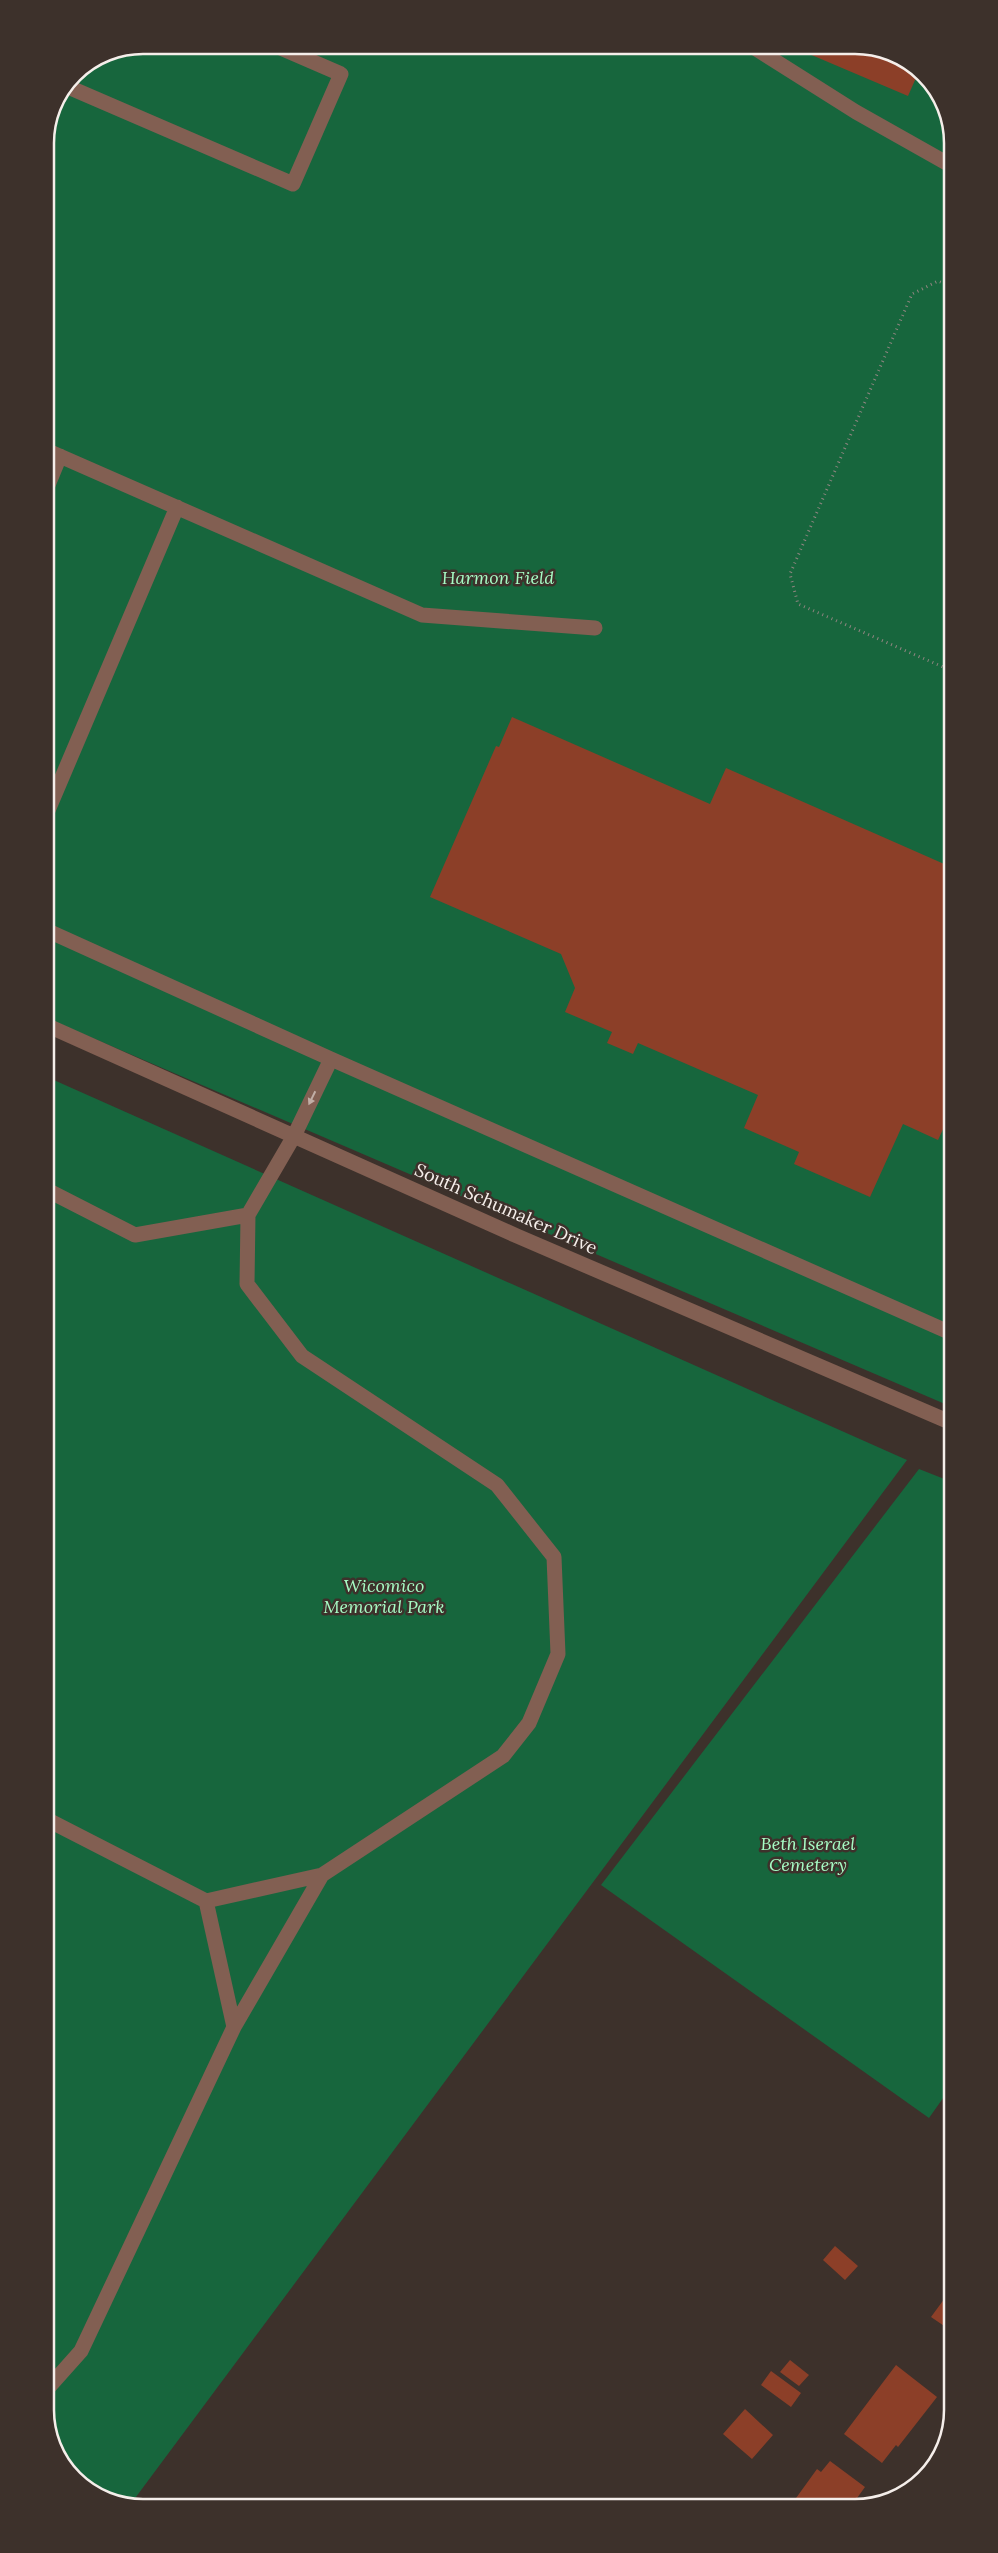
<svg xmlns="http://www.w3.org/2000/svg" width="998" height="2553" viewBox="0 0 998 2553" font-family="Lora,serif">
	<style>
		.green { fill: #17663d }
		.building { fill: #8c3f28 }
		.lines { fill: none; stroke-linecap: round; stroke-linejoin: round }
		.path { stroke: #8f8580; stroke-width: 3; stroke-dasharray: 1 4; stroke-linecap: butt }
		.minor { stroke: #825f52; stroke-width: 15 }
		.oneway { fill: #c1aea6 }
		.labels { text-anchor: middle; stroke-width: 5; stroke-linejoin: round; paint-order: stroke }
		.park-label { font-size: 18px; font-style: italic; fill: #a6fbc4; stroke: #3d312b }
		.street-label { font-size: 18px; fill: #f5eeea; stroke: #3d312b }
		.rim { fill: none; stroke: #f5eeea; stroke-width: 2.5 }
	</style>
	<rect width="100%" height="100%" fill="#3d312b"/>
	<!-- green -->
	<path class="green" d="M 143,45 L 862,45 L 915,65 L 950,117 L 952,1407 L 46,1018 L 45,137 L 53,105 L 74,73 L 106,52 Z
		M 47,1077 L 907,1460 L 130,2505 L 83,2488 L 48,2436 Z
		M 919,1469 L 952,1482 L 953,2084 L 929,2118 L 601,1885 Z"/>
	<!-- building -->
	<path class="building" d="M 788,45 L 862,45 L 915,65 L 919,71 L 908,96 Z
		M 512,717 L 710,804 L 726,768 L 951,867 L 951,1126 L 946,1123 L 938,1140 L 903,1124 L 870,1197 L 794,1164 L 799,1152 L 744,1128 L 758,1095 L 638,1043 L 633,1054 L 607,1043 L 612,1032 L 565,1012 L 575,988 L 561,954 L 430,897 L 496,746 L 499,747 Z
		M 835,2246 L 858,2266 L 845,2280 L 823,2260 Z
		M 953,2287 L 953,2332 L 931,2317 Z
		M 790,2360 L 809,2375 L 799,2386 L 780,2372 Z
		M 896,2365 L 937,2397 L 898,2447 L 896,2445 L 882,2463 L 844,2434 Z
		M 771,2371 L 801,2393 L 791,2407 L 761,2385 Z
		M 745,2409 L 773,2435 L 752,2459 L 723,2434 Z
		M 830,2461 L 865,2487 L 852,2505 L 791,2505 L 817,2469 L 821,2472 Z
		M 648,2499 L 657,2506 L 643,2506 Z"/>
	<g class="lines">
		<!-- path -->
		<path class="path" d="M 950,286 L 938,281 L 912,294 L 790,574 L 798,604 L 950,670"/>
		<!-- minor -->
		<path class="minor" d="M 750,45 L 856,112 L 950,165
			M 66,86 L 293,184 L 341,74 L 274,45
			M 46,450 L 422,615 L 595,628
			M 46,490 L 60,456
			M 46,815 L 177,507
			M 46,930 L 331,1059 L 951,1333
			M 46,1025 L 517,1236 L 952,1423
			M 47,1190 L 135,1235 L 248,1215 L 247,1284 L 302,1356 L 497,1485 L 554,1557 L 558,1654 L 529,1723 L 503,1756 L 322,1875 L 234,2027 L 81,2351 L 48,2388
			M 248,1215 L 294,1136 L 331,1059
			M 48,1820 L 206,1901 L 234,2027
			M 206,1901 L 322,1875"/>
	</g>
	<!-- one-way arrows -->
	<defs><path id="oneway-solid" d="M-6-.8H1V-3.2L6.5 0L1 3.2V.8H-6Z" transform="scale(1.25)"/></defs>
	<use class="oneway" href="#oneway-solid" transform="translate(312 1098) rotate(116)"/>
	<g class="labels">
		<!-- park labels -->
		<g class="park-label">
			<text x="498" y="584">Harmon Field</text>
			<text x="384" y="1592">Wicomico<tspan x="384" dy="21">Memorial Park</tspan></text>
			<text x="808" y="1850">Beth Iserael<tspan x="808" dy="21">Cemetery</tspan></text>
		</g>
		<!-- street labels -->
		<g class="street-label">
			<text transform="translate(506 1209) rotate(24)" y="6">South Schumaker Drive</text>
		</g>
	</g>
	<!-- crop -->
	<path d="M0 0H998V2553H0ZM143 54H855A89 89 0 0 1 944 143V2410A89 89 0 0 1 855 2499H143A89 89 0 0 1 54 2410V143A89 89 0 0 1 143 54Z" fill="#3d312b" fill-rule="evenodd"/>
	<path class="rim" d="M143 54H855A89 89 0 0 1 944 143V2410A89 89 0 0 1 855 2499H143A89 89 0 0 1 54 2410V143A89 89 0 0 1 143 54Z"/>
</svg>
